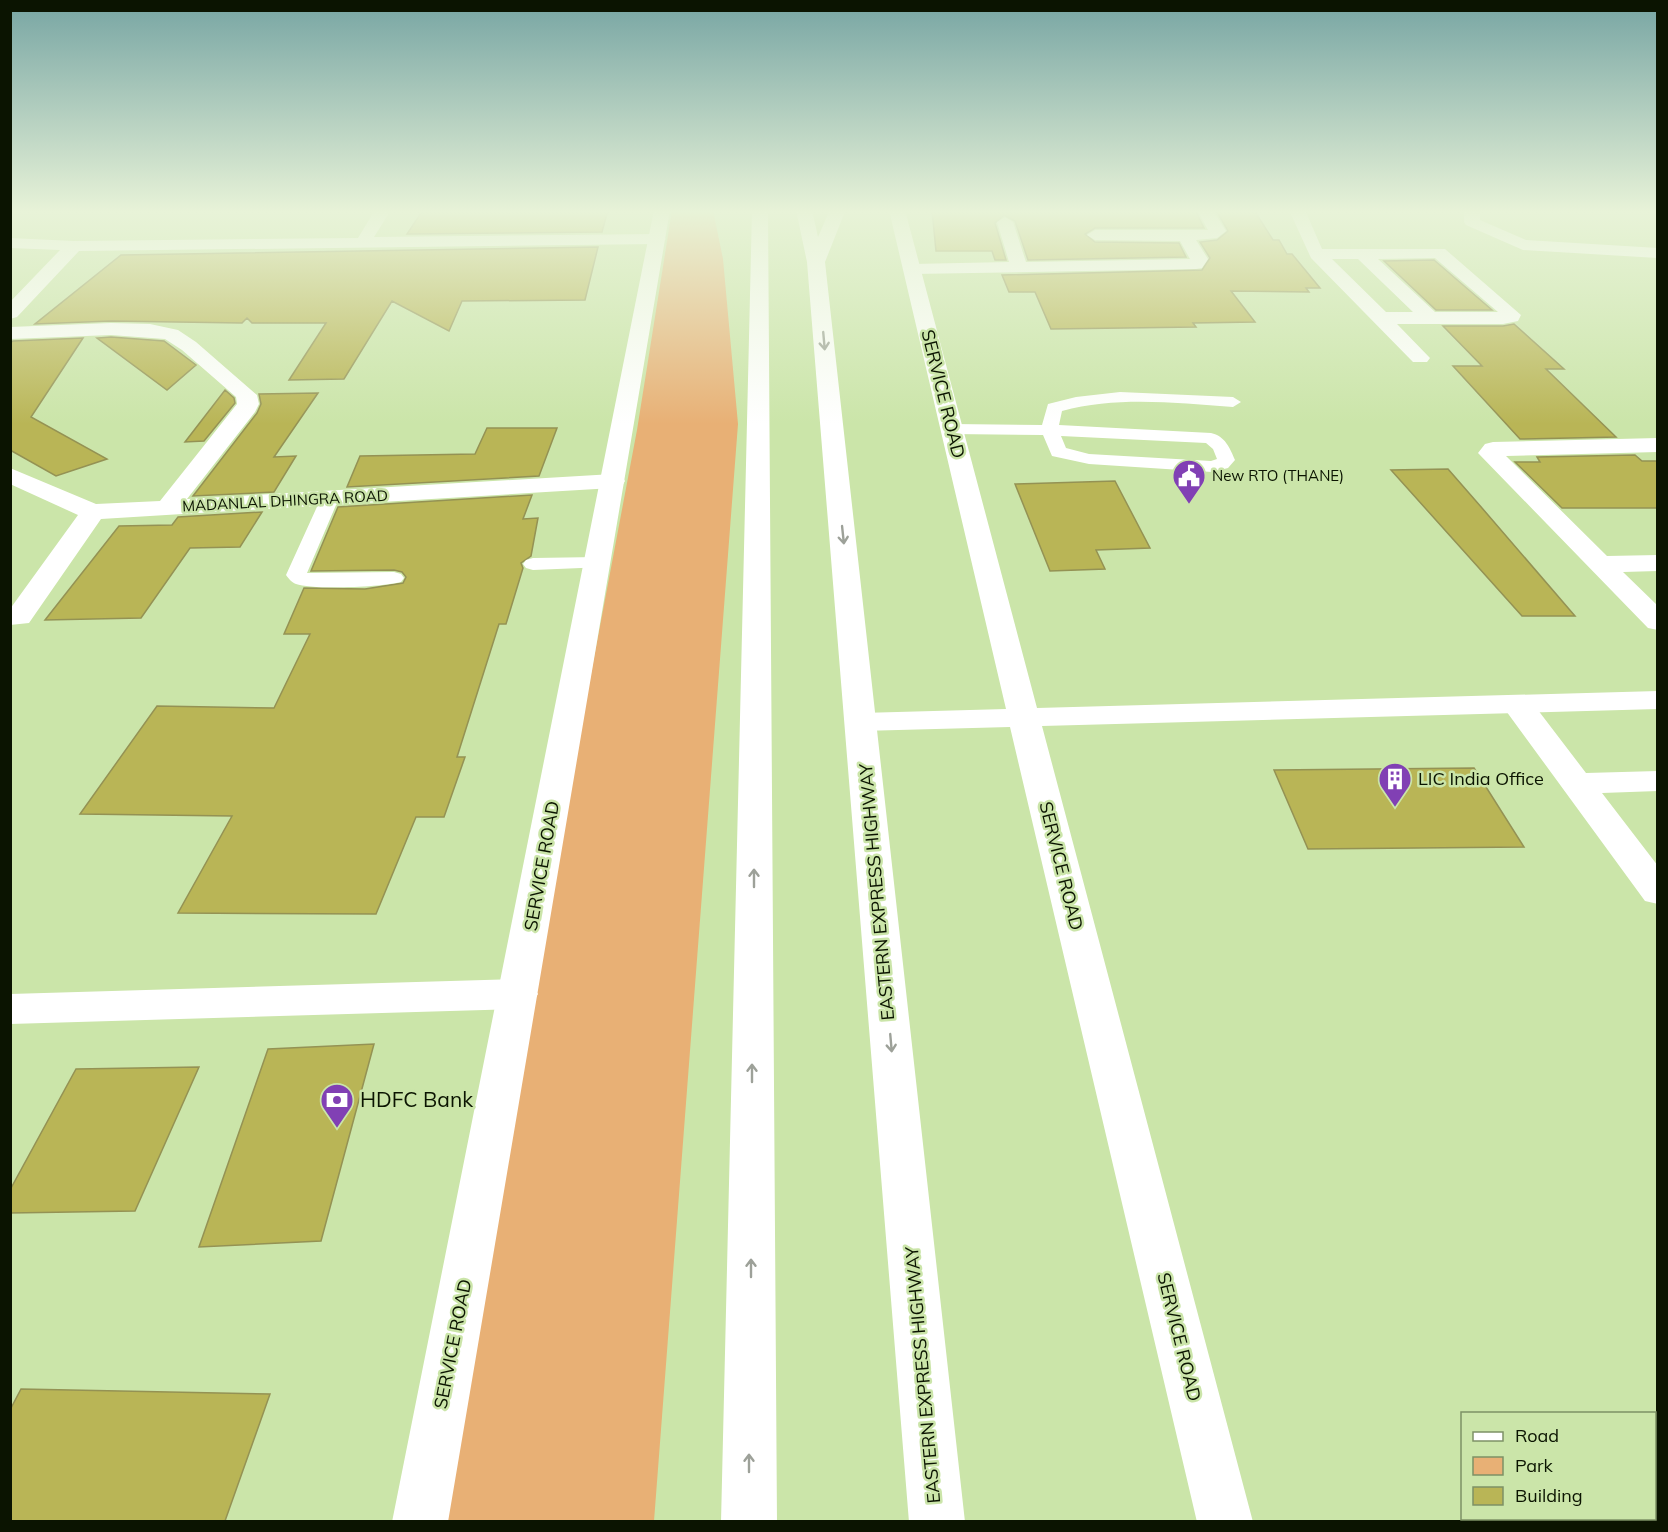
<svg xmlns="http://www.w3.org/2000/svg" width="1668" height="1532" viewBox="0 0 1668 1532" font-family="Mulish,sans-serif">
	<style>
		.green { fill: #e8b075 }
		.building { fill: #b9b556; stroke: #949254; stroke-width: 1.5 }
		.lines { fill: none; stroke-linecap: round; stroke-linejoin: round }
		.service { fill: #fff; fill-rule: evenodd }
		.minor { fill: #fff; fill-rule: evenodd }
		.tertiary { fill: #fff; fill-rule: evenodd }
		.trunk { fill: #fff; fill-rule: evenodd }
		.oneway { stroke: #9da199 }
		.labels { text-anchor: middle; stroke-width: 5; stroke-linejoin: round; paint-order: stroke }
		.far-poi-label { font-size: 15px; fill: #0b1401; stroke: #cbe5a9; text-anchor: start }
		.far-street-label { font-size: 15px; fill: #0b1401; stroke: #cbe5a9 }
		.street-label { font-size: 18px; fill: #0b1401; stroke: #cbe5a9 }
		.poi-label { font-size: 18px; fill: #0b1401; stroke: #cbe5a9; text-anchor: start }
		.near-poi-label { font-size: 21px; fill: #0b1401; stroke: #cbe5a9; text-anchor: start }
	</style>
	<rect width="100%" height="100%" fill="#cbe5a9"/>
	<!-- green -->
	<path class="green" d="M 672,210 L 713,210 L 723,259 L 738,424 L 654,1521 L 431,1522 L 637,430 Z"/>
	<!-- building -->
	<path class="building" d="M 423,210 L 608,210 L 602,232 L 407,234 Z
		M 932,210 L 1195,210 L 1204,228 L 1095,228 L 1085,234 L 1095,242 L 1179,243 L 1186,257 L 1028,260 L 1015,221 L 1004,215 L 995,223 L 1006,260 L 995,260 L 992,251 L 936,251 Z
		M 1216,210 L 1254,210 L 1273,240 L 1279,240 L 1287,254 L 1292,254 L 1320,288 L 1306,288 L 1309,292 L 1231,291 L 1255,322 L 1193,323 L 1196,327 L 1051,329 L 1035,292 L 1009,292 L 1002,275 L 1202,270 L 1210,258 L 1200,242 L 1217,240 L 1228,231 Z
		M 598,247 L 585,300 L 462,301 L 449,331 L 392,301 L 344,379 L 289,380 L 326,323 L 252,323 L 247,318 L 242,323 L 111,321 L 35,324 L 121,255 Z
		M 1434,260 L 1492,310 L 1436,310 L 1384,261 Z
		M 1514,324 L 1564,369 L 1546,369 L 1616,437 L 1520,439 L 1453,366 L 1482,366 L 1443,326 L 1503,326 Z
		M 111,337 L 164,341 L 196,365 L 167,390 L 97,338 Z
		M 83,338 L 31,417 L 107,459 L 56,476 L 10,450 L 10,343 L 13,341 Z
		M 225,390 L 234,398 L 235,403 L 204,441 L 185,442 Z
		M 318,393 L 274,457 L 296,456 L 274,492 L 193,496 L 257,413 L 261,404 L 259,394 Z
		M 487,428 L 557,428 L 539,476 L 347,487 L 360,456 L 475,454 Z
		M 1635,455 L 1642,461 L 1658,461 L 1658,508 L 1562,508 L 1515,462 L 1540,462 L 1537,457 Z
		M 1448,469 L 1482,508 L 1575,616 L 1522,616 L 1391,470 Z
		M 1115,481 L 1150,548 L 1096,550 L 1105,569 L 1050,571 L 1015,484 Z
		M 532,495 L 523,519 L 538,518 L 531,556 L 521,563 L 523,568 L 506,624 L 499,624 L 457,757 L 465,757 L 444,817 L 416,817 L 376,914 L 178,913 L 232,816 L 80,814 L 157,706 L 274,708 L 310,634 L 284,634 L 304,588 L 365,589 L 403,583 L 406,577 L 402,572 L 394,570 L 311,571 L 338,507 Z
		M 262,512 L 240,547 L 190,548 L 141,618 L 45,620 L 119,526 L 172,525 L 178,517 Z
		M 1474,768 L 1524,847 L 1308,849 L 1274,770 Z
		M 374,1044 L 321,1241 L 199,1247 L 268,1049 Z
		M 199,1067 L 135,1211 L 10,1213 L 10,1190 L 76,1069 Z
		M 21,1389 L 270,1394 L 225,1521 L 10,1521 L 10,1410 Z"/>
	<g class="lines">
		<!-- service -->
		<path class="service" d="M 1120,392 L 1233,397 L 1241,402 L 1233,407 C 1176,403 1118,396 1062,411 L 1059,425 L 1211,433 C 1225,436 1230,448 1235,460 L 1228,468 L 1212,472 L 1089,464 L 1052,456 L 1043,435 L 952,434 L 946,433 L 943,429 L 946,425 L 952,424 L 1042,425 L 1048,404 L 1076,397 ZM 1061,436 L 1206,443 L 1213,449 L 1217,459 L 1211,461 L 1089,454 L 1066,448 Z
			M 330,492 L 337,494 L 339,498 L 307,573 L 394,572 L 401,574 L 404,578 L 401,582 C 384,587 312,590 296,584 C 291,582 289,579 286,575 L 321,498 L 323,494 Z
			M 598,557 L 605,559 L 608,563 L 605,567 L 533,570 L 526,568 L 523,564 L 526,560 L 533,558 Z"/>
		<!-- minor -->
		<path class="minor" d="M 375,210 L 391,210 L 374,237 L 658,234 L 666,239 L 658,244 L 79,251 L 17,317 L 10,319 L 10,302 L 60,250 L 10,248 L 10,238 L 74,241 L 358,238 Z
			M 1197,210 L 1213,210 L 1226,231 L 1217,238 L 1196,240 L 1208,259 L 1202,268 L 1196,269 L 912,274 L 906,273 L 903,269 L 906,265 L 912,264 L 1009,262 L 997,222 L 1005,217 L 1013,222 L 1026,262 L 1190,259 L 1180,241 L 1095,240 L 1087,235 L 1095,230 L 1208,230 Z
			M 1289,210 L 1305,210 L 1322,249 L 1445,249 L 1521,315 L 1518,321 L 1503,324 L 1397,324 L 1430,358 L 1427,362 L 1413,362 L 1311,258 ZM 1435,258 L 1498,312 L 1435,312 L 1378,259 ZM 1332,259 L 1358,259 L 1413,312 L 1386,312 Z
			M 1464,210 L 1480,210 L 1480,220 L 1526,240 L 1658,248 L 1658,258 L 1523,250 L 1466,225 L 1464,222 Z
			M 111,323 L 150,324 L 178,330 L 196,342 L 257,395 L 259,404 L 255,412 L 187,499 L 613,474 L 622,476 L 625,481 L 622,486 L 613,488 L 101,519 L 29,623 L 10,625 L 10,609 L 78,515 L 10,484 L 10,468 L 96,504 L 160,501 L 237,404 L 236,397 L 182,350 L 165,339 L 111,335 L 10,339 L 10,327 Z
			M 1658,438 L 1658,452 L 1506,456 L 1607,556 L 1658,555 L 1658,571 L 1623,572 L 1658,606 L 1658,630 L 1648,628 L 1478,453 L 1485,444 L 1493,442 Z
			M 1517,695 L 1528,697 L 1586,773 L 1658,771 L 1658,791 L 1602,793 L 1658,866 L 1658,904 L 1645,901 L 1501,704 L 1506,697 Z
			M 518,979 L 532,984 L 538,994 L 532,1004 L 518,1009 L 10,1024 L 10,994 Z"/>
		<!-- tertiary -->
		<path class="tertiary" d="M 654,210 L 670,210 L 448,1522 L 392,1522 Z
			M 889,210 L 905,210 L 1037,708 L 1658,691 L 1658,709 L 1042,726 L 1253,1522 L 1197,1522 L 1010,727 L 861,731 L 850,729 L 845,722 L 850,715 L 861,713 L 1006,709 Z"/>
		<!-- trunk -->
		<path class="trunk" d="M 752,210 L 768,210 L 777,1522 L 721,1522 Z
			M 796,210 L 812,210 L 818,237 L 828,214 L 827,210 L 843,210 L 844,214 L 825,262 L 965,1522 L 909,1522 L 807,262 Z"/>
	</g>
	<!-- one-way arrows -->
	<defs><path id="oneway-shaft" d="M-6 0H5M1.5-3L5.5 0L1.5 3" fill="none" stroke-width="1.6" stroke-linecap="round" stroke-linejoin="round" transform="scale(1.5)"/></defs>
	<g class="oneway">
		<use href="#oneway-shaft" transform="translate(824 341) rotate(85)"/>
		<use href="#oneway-shaft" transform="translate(843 535) rotate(84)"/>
		<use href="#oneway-shaft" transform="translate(754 878) rotate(-90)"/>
		<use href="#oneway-shaft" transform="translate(891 1043) rotate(85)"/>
		<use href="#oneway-shaft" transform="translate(752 1073) rotate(-90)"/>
		<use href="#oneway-shaft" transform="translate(751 1268) rotate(-90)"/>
		<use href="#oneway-shaft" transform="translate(749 1463) rotate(-90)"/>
	</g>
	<!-- sky -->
	<linearGradient id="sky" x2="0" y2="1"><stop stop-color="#77a5a3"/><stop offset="0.5" stop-color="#e8f3d8"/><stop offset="1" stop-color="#e8f3d8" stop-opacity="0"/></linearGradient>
	<rect width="1668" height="424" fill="url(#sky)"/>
	<!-- icons -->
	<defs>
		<g id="civic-pin" transform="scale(1.725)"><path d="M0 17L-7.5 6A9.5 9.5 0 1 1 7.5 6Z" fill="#8140b4" stroke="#cbe5a9"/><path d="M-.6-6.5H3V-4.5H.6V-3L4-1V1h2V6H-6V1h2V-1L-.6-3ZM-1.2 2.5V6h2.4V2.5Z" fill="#fff"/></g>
		<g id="building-pin" transform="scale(1.725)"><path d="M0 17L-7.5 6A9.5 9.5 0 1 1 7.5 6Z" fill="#8140b4" stroke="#cbe5a9"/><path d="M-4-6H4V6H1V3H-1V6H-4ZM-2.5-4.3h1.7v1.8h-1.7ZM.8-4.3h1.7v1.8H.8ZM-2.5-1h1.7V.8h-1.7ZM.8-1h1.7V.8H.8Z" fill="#fff"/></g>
		<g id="bank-pin" transform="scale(1.725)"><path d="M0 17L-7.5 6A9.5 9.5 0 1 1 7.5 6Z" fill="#8140b4" stroke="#cbe5a9"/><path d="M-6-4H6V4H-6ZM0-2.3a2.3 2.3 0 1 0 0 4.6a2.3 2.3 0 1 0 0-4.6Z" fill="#fff"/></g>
	</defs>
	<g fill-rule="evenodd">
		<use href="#civic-pin" x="1189" y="476"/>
		<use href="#building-pin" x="1395" y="779"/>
		<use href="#bank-pin" x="337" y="1100"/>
	</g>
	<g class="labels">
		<!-- far-poi labels -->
		<g class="far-poi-label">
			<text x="1212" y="481">New RTO (THANE)</text>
		</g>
		<!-- far-street labels -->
		<g class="far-street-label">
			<text transform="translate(285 501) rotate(-3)" y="5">MADANLAL DHINGRA ROAD</text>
		</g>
		<!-- street labels -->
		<g class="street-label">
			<text transform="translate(943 394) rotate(76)" y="6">SERVICE ROAD</text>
			<text transform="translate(542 866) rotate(-80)" y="6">SERVICE ROAD</text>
			<text transform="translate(1061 866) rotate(76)" y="6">SERVICE ROAD</text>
			<text transform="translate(877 892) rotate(-95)" y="6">EASTERN EXPRESS HIGHWAY</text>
			<text transform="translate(1179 1337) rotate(76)" y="6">SERVICE ROAD</text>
			<text transform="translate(453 1344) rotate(-79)" y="6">SERVICE ROAD</text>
			<text transform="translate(923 1375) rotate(-95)" y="6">EASTERN EXPRESS HIGHWAY</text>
		</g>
		<!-- poi labels -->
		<g class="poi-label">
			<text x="1418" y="785">LIC India Office</text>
		</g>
		<!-- near-poi labels -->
		<g class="near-poi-label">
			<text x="360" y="1107">HDFC Bank</text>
		</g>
	</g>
	<!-- border -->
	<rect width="1668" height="1532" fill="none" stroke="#0b1401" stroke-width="24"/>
	<!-- legend -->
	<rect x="1461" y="1412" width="195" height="108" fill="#cbe5a9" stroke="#7e9166" stroke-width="1.5"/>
	<rect x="1473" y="1432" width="30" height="9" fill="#ffffff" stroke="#7e9166" stroke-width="1.5"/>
	<text x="1515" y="1442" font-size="18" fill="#0b1401">Road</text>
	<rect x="1473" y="1457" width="30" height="18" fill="#e8b075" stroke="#7e9166" stroke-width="1.5"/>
	<text x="1515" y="1472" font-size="18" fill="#0b1401">Park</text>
	<rect x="1473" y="1487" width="30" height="18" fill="#b9b556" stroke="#7e9166" stroke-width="1.5"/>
	<text x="1515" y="1502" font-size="18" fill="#0b1401">Building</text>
</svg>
